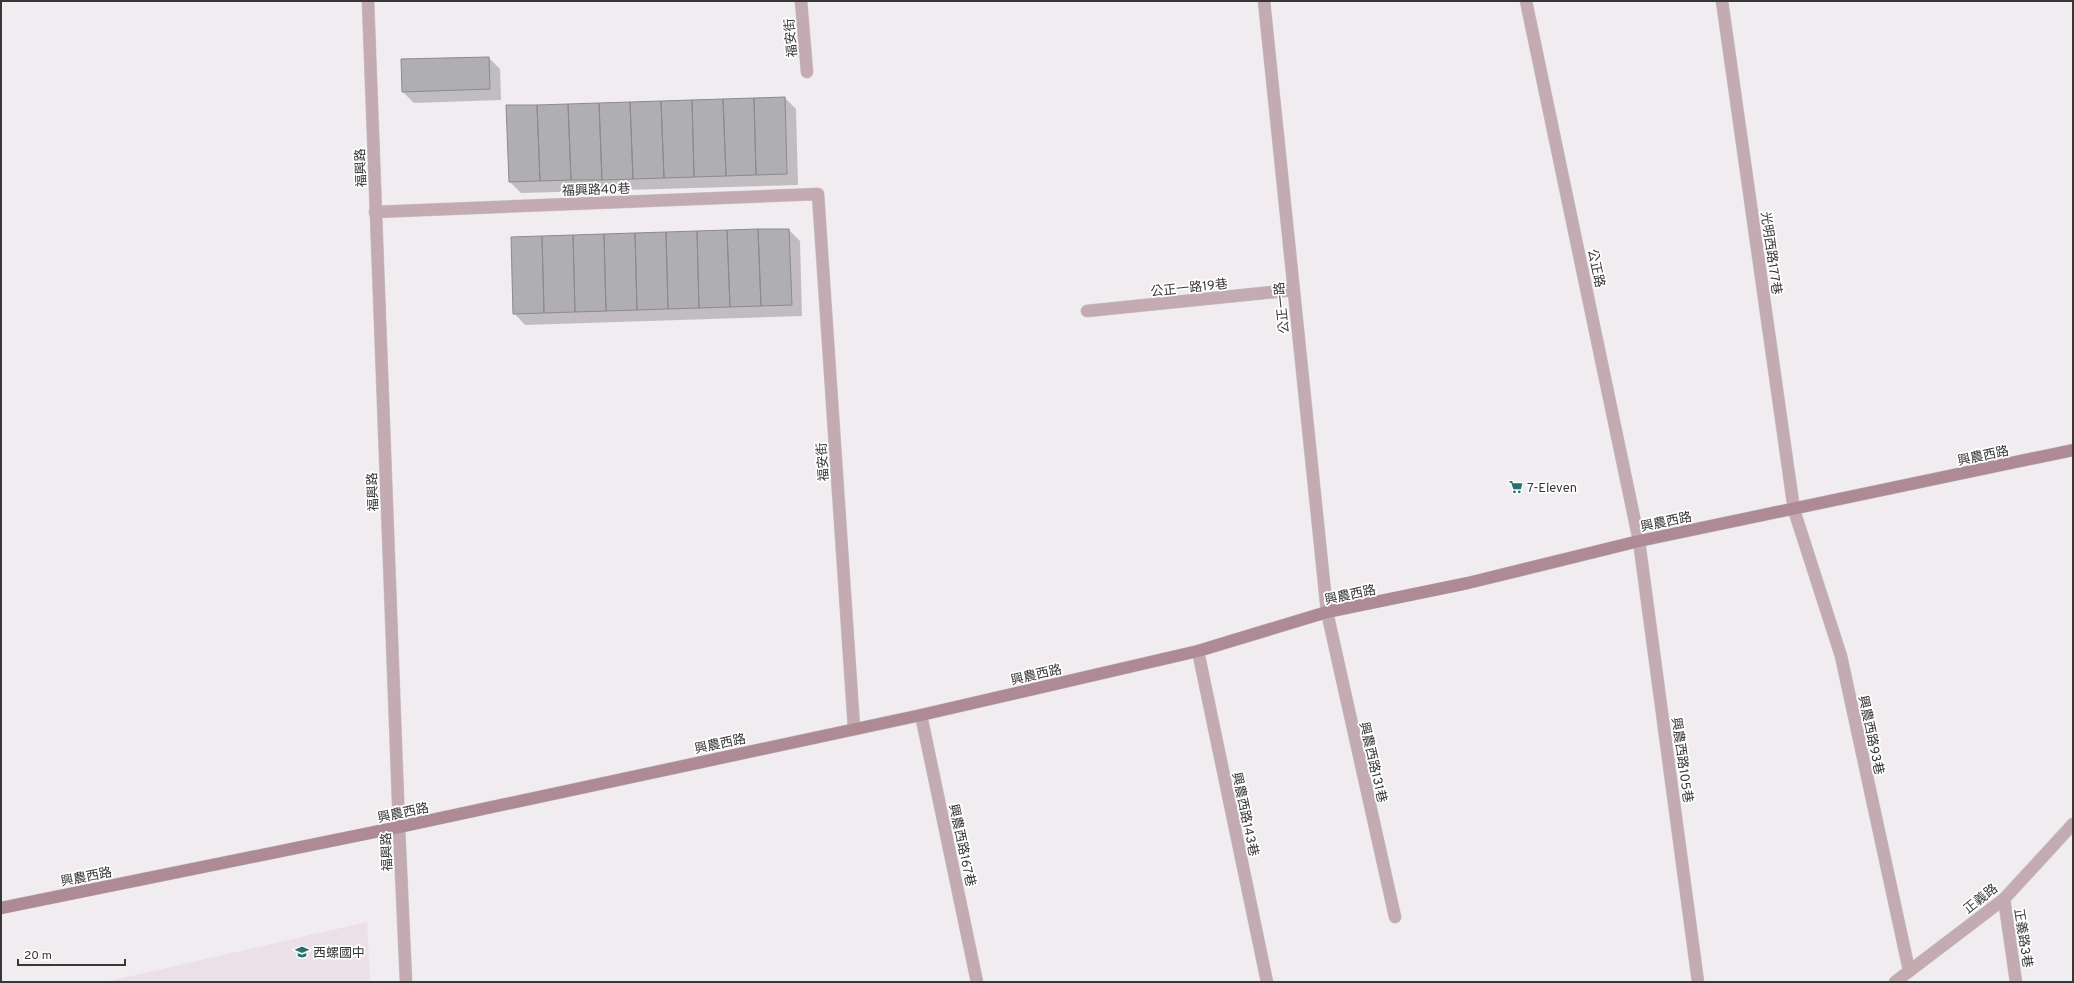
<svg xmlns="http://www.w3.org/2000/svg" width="2074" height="983" viewBox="0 0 2074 983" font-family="Overpass,'Noto Sans TC',sans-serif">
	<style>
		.built { fill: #ebe0e8 }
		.shadow { fill: #0003 }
		.building { fill: #afaeb2; stroke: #8c8a8e }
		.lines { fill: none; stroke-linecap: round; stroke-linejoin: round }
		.service-casing { stroke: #cbc8ca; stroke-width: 13 }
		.minor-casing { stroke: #cbc8ca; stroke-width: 13 }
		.secondary-casing { stroke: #cbc8ca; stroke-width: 13 }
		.service { stroke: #c3abb1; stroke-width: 12 }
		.minor { stroke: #c3abb1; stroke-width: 12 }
		.secondary { stroke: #ad8a94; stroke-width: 12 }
		.labels { text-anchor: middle; stroke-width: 3.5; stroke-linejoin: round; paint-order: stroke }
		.street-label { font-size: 13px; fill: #383738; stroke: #fff }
		.poi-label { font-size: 13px; fill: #383738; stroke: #fff; text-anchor: start }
	</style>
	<rect width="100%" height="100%" fill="#f0ecef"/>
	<!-- built -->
	<path class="built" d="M 367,922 L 370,982 L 105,982 Z"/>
	<!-- shadow -->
	<path class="shadow" d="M 489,58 L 500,69 L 501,100 L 414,103 L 403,92 Z
		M 785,98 L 796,109 L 798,185 L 521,193 L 510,182 Z
		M 789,230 L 800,241 L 802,316 L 525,325 L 514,313 Z"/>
	<!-- building -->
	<path class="building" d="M 489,57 L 490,89 L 402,92 L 401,59 Z
		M 785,97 L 787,174 L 756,175 L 754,98 Z
		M 754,98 L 756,175 L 726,176 L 723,99 Z
		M 723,99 L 726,176 L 694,177 L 692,100 Z
		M 692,100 L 694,177 L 664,178 L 661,101 Z
		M 661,101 L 664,178 L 633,179 L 630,102 Z
		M 630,102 L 633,179 L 602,180 L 599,103 Z
		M 599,103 L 602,180 L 571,180 L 568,104 Z
		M 568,104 L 571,180 L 540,181 L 537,105 Z
		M 506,105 L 537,105 L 540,181 L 509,182 Z
		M 758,229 L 789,229 L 792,305 L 761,306 Z
		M 758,229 L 761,306 L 730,307 L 727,230 Z
		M 727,230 L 730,307 L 699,308 L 697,231 Z
		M 697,231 L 699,308 L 668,309 L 666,232 Z
		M 666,232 L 668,309 L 637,310 L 635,233 Z
		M 635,233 L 637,310 L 606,311 L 604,234 Z
		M 604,234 L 606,311 L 575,312 L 573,235 Z
		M 573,235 L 575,312 L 544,313 L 542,236 Z
		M 542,236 L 544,313 L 513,314 L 511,237 Z"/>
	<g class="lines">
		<!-- service casing -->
		<g class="service-casing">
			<path id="service" d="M 1722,1 L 1794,510 L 1841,656 L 1909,970
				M 375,212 L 818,194 L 854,728
				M 1087,311 L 1293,290
				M 1639,541 L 1698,982
				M 1327,612 L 1395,917
				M 1198,651 L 1267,982
				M 921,715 L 977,982
				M 399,827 L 406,982
				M 2004,899 L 2016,982"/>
		</g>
		<!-- minor casing -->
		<g class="minor-casing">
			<path id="minor" d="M 368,1 L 399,827
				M 801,1 L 807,72
				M 1264,1 L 1327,612
				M 1526,1 L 1639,541
				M 1895,982 L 2004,899 L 2073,824"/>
		</g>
		<!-- secondary casing -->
		<g class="secondary-casing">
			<path id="secondary" d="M 1,908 L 399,827 L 921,715 L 1198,651 L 1327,612 L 1468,583 L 1639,541 L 2073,450"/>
		</g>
		<!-- service -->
		<use href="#service" class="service"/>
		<!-- minor -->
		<use href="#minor" class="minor"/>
		<!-- secondary -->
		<use href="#secondary" class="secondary"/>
	</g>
	<!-- icons -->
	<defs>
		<g id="supermarket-bare" transform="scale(1.08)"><path d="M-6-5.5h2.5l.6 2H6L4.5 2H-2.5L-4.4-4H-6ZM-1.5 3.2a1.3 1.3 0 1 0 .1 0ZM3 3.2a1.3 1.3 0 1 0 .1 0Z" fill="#27716c" stroke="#fff" stroke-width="2.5" paint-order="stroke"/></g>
		<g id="school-bare" transform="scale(1.08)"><path d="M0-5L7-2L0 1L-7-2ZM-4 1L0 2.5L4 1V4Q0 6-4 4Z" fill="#27716c" stroke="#fff" stroke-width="2.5" paint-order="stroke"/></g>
	</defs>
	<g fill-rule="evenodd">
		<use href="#supermarket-bare" x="1516" y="487"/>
		<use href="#school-bare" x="302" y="952"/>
	</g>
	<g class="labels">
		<!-- street labels -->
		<g class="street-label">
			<text transform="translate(790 38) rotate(-95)" y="5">福安街</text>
			<text transform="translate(360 168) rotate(-92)" y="5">福興路</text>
			<text transform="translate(596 189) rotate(-2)" y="5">福興路40巷</text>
			<text transform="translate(1772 253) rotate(82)" y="5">光明西路177巷</text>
			<text transform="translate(1597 268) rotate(78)" y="5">公正路</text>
			<text transform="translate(1189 287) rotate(-6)" y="5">公正一路19巷</text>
			<text transform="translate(1281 308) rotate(-96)" y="5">公正一路</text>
			<text transform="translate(1983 455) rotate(-12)" y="5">興農西路</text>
			<text transform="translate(822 462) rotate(-94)" y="5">福安街</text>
			<text transform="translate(372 492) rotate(-92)" y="5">福興路</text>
			<text transform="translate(1666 521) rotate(-12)" y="5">興農西路</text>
			<text transform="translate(1350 594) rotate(-12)" y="5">興農西路</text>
			<text transform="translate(1036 674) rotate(-13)" y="5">興農西路</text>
			<text transform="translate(1872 735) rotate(78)" y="5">興農西路93巷</text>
			<text transform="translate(720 743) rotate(-12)" y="5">興農西路</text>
			<text transform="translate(1683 760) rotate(82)" y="5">興農西路105巷</text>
			<text transform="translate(1374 762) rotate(77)" y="5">興農西路131巷</text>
			<text transform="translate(403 812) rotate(-12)" y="5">興農西路</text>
			<text transform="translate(1246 814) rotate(78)" y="5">興農西路143巷</text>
			<text transform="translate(963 845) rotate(78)" y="5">興農西路167巷</text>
			<text transform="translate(386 852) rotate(-92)" y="5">福興路</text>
			<text transform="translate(86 876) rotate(-11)" y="5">興農西路</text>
			<text transform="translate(1980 898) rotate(-38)" y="5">正義路</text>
			<text transform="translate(2024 938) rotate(81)" y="5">正義路3巷</text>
		</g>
		<!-- poi labels -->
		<g class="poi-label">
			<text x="1527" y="492">7-Eleven</text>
			<text x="313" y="957">西螺國中</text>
		</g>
	</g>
	<!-- border -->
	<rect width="2074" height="983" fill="none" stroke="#383738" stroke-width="4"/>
	<!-- scale -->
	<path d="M18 959v6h107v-6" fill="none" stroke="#383738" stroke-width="2"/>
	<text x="24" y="959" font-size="12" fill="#383738" stroke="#ffffff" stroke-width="3" paint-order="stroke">20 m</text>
</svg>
